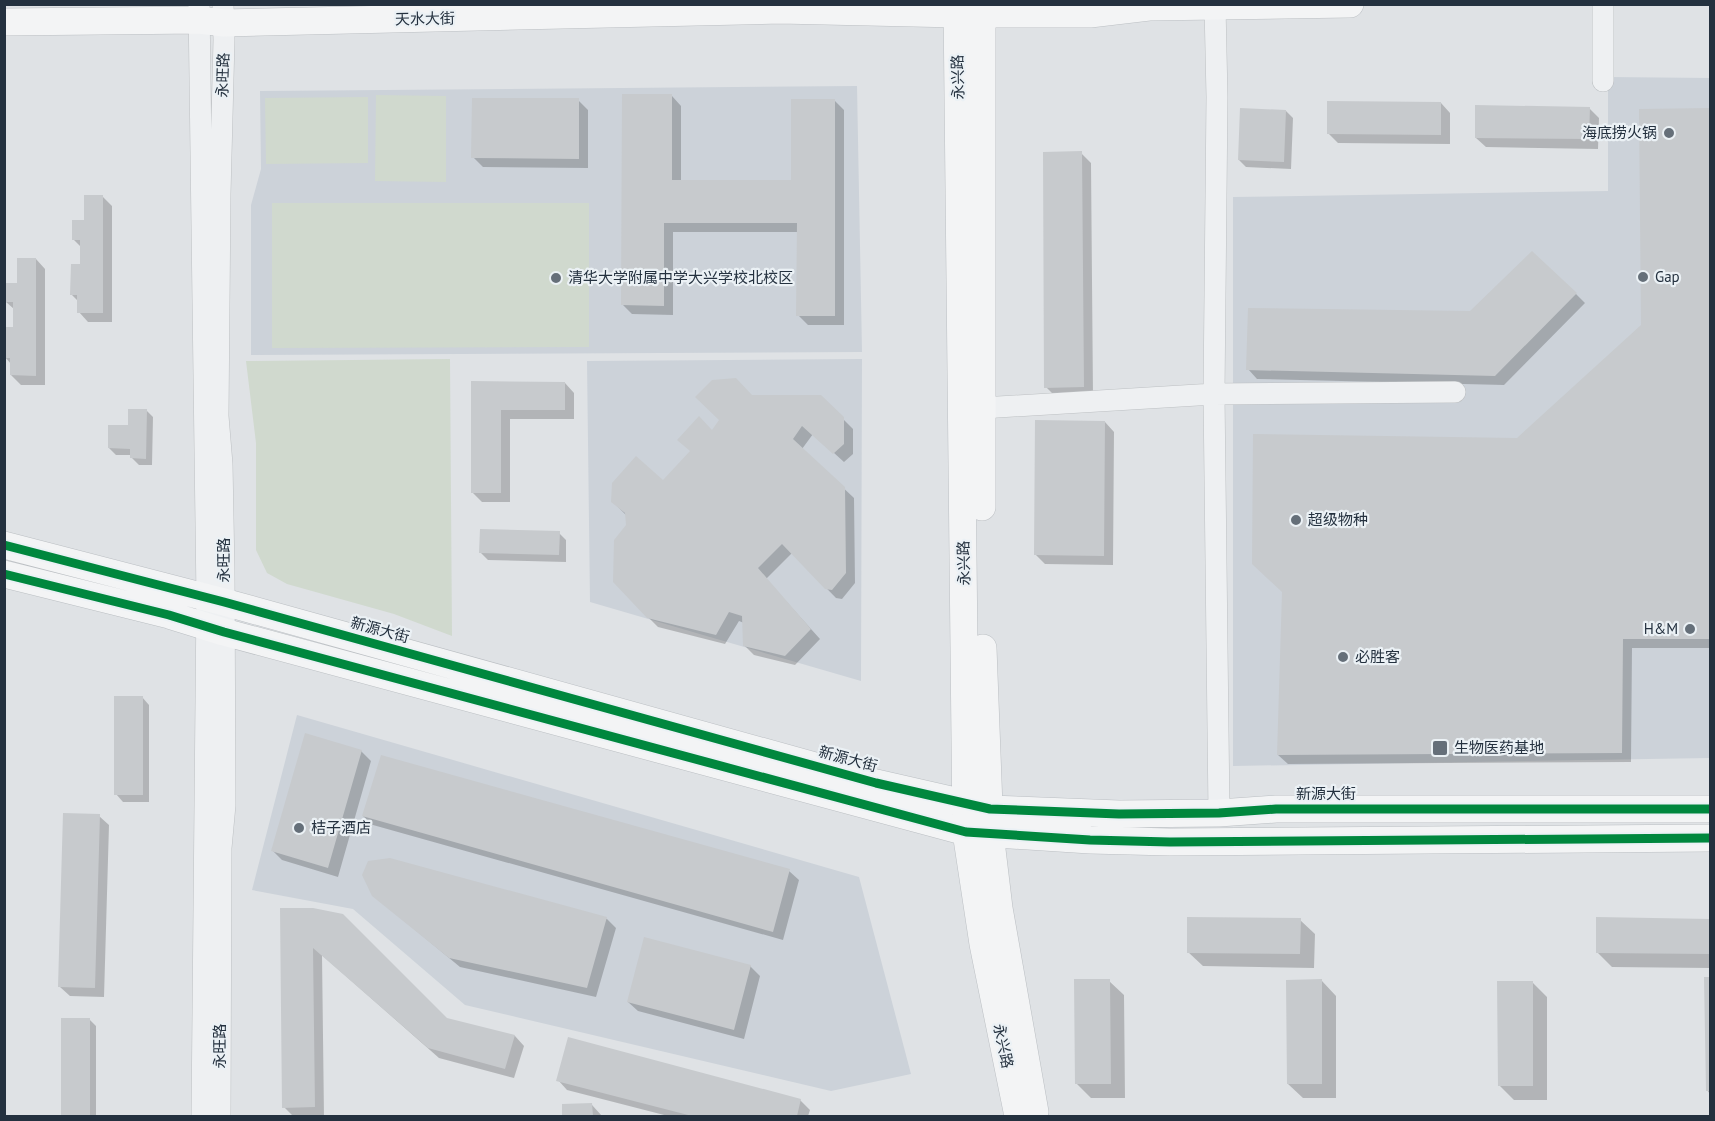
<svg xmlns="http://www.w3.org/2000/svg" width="1715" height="1121" viewBox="0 0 1715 1121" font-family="'PT Sans','Noto Sans SC',sans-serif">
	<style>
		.built { fill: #ccd2d9 }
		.green { fill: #d0d9ce }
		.shadow { fill: #0003 }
		.building { fill: #c7cacd }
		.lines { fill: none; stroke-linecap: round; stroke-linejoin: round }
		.minor-casing { stroke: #bdc0c3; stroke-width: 22 }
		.major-casing { stroke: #bbbfc3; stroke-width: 28 }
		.minor { stroke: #eef0f2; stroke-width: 21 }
		.major { stroke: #f3f4f5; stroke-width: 27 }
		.cycleway-casing { stroke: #ebf1f5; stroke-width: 13 }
		.cycleway { stroke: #00873e; stroke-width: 9 }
		.poi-dot { fill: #656f79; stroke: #ebf1f5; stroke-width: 2 }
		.labels { text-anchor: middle; stroke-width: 4.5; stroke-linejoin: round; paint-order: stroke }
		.street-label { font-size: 15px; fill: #24313f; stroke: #ebf1f5 }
		.poi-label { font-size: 15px; fill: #24313f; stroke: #ebf1f5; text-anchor: start }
	</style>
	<rect width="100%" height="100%" fill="#dfe2e5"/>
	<!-- built -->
	<path class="built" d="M 1608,77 L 1710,78 L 1710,758 L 1233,766 L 1233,197 L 1608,191 Z
		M 857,86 L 862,352 L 251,355 L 251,205 L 261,169 L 260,91 Z
		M 862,359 L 861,681 L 590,602 L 587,361 Z
		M 297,715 L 859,877 L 911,1074 L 831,1091 L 465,1005 L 353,909 L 252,890 Z"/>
	<!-- green -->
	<path class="green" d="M 376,95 L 446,96 L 446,182 L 375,181 Z
		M 368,97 L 368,163 L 266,164 L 265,98 Z
		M 272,203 L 589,203 L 589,347 L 272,348 Z
		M 450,359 L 452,636 L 394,614 L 287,584 L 267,573 L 256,550 L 256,443 L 246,361 Z"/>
	<!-- shadow -->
	<path class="shadow" d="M 672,96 L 681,106 L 681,181 L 792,182 L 835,101 L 844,110 L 844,325 L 808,325 L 798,315 L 798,232 L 673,232 L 673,315 L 632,314 L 623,305 Z
		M 578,100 L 588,110 L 588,168 L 483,167 L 473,157 Z
		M 1441,103 L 1450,113 L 1450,144 L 1338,143 L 1328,133 Z
		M 1589,108 L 1599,118 L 1598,149 L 1486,147 L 1476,138 Z
		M 1710,110 L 1710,648 L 1632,648 L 1631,762 L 1288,764 L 1278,755 L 1518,439 L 1642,325 L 1640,111 Z
		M 1286,111 L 1293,118 L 1291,169 L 1246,167 L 1239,160 Z
		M 1081,153 L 1091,163 L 1093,396 L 1056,397 L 1046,387 Z
		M 103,197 L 112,206 L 112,322 L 88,322 L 79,312 L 79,302 L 72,295 L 81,266 L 81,247 L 73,239 Z
		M 36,259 L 45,269 L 45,385 L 21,385 L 11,375 L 11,364 L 5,357 L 14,328 L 14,309 L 6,302 Z
		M 1576,294 L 1585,303 L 1504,385 L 1257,379 L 1248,369 L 1471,313 Z
		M 473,383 L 565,383 L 574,393 L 574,419 L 510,419 L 510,502 L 482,502 L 472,492 Z
		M 752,397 L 821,397 L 853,429 L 853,454 L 844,462 L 813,434 L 802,449 L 854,498 L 855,583 L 842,599 L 836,598 L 792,553 L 766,579 L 820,639 L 795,665 L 754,655 L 744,645 L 744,623 L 739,621 L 725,644 L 658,627 L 648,617 L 626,515 L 613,502 L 663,482 L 713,432 Z
		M 146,410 L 153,417 L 152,465 L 139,465 L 132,458 L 132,455 L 116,455 L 109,448 Z
		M 1105,422 L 1114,432 L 1113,565 L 1045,564 L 1035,554 Z
		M 559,533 L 566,540 L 566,562 L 488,560 L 481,553 Z
		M 142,697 L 149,705 L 149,802 L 123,802 L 116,794 Z
		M 361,751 L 371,761 L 338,877 L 282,860 L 273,851 Z
		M 99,816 L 109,825 L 104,997 L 70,996 L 60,987 Z
		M 363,816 L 789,871 L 799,880 L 783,940 L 373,825 Z
		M 390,859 L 607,919 L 616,928 L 596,997 L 460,967 L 373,895 Z
		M 313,910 L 446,1019 L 515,1036 L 524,1046 L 514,1078 L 439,1058 L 322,955 L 324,1116 L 293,1116 L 284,1107 Z
		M 1300,920 L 1315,934 L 1314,968 L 1203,966 L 1188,952 Z
		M 1709,920 L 1710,968 L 1612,967 L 1597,952 Z
		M 750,966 L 760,976 L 744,1039 L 638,1011 L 628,1002 Z
		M 1706,978 L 1710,978 L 1710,1094 L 1707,1090 Z
		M 1109,981 L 1124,995 L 1125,1098 L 1091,1098 L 1076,1083 Z
		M 1322,981 L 1336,996 L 1336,1098 L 1303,1098 L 1288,1084 Z
		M 1533,983 L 1547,997 L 1547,1100 L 1514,1100 L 1499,1085 Z
		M 63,1019 L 89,1019 L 96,1026 L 96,1116 L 63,1116 Z
		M 558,1080 L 800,1100 L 810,1110 L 808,1116 L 668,1116 L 567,1090 Z
		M 563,1105 L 592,1105 L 602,1116 L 563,1116 Z"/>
	<!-- building -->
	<path class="building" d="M 622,94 L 672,94 L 672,180 L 791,180 L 791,99 L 835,99 L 835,316 L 796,316 L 797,223 L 664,223 L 664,306 L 621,305 Z
		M 472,98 L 579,98 L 579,159 L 471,158 Z
		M 1327,101 L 1441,102 L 1441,135 L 1327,134 Z
		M 1475,105 L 1590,107 L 1589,139 L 1475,138 Z
		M 1240,108 L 1286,110 L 1284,162 L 1238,160 Z
		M 1710,108 L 1710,639 L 1623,639 L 1622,753 L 1277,755 L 1282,592 L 1252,564 L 1253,434 L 1517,438 L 1641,325 L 1639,109 Z
		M 1082,151 L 1084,387 L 1044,388 L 1043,152 Z
		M 84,195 L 103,195 L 103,313 L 77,313 L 77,295 L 70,295 L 71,264 L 80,264 L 80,240 L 72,240 L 72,220 L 84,220 Z
		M 1532,251 L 1577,293 L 1495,376 L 1246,370 L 1248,308 L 1470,311 Z
		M 17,258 L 36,258 L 36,376 L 10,375 L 10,358 L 4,358 L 4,327 L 13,327 L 13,302 L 5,302 L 5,283 L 17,283 Z
		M 736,378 L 752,395 L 821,395 L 844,417 L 844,444 L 833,454 L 802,426 L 793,439 L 845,487 L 846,573 L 832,590 L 825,589 L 782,544 L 758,568 L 811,629 L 785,656 L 743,646 L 742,616 L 729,612 L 716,635 L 647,618 L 613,582 L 614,540 L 626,525 L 625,513 L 611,502 L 612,483 L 636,456 L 663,480 L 690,451 L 677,440 L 699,416 L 712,430 L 719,420 L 695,397 L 712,380 Z
		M 471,381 L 565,382 L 565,410 L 501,410 L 501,493 L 471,493 Z
		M 128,409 L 147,409 L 146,459 L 130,458 L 130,449 L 108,448 L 108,425 L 128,425 Z
		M 1035,420 L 1105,421 L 1104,556 L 1034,555 Z
		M 480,529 L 560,531 L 559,555 L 479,553 Z
		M 114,696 L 143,696 L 143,795 L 114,795 Z
		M 305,733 L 362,750 L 328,868 L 271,851 Z
		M 381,755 L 790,869 L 773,932 L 362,816 Z
		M 63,813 L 100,814 L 95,988 L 58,987 Z
		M 390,858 L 607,917 L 587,988 L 449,958 L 372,896 L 362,875 L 368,861 Z
		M 280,908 L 313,908 L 343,914 L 447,1018 L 515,1035 L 505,1069 L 428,1048 L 313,948 L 315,1107 L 282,1108 Z
		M 1187,917 L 1301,918 L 1300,954 L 1187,953 Z
		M 1596,917 L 1710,919 L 1709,954 L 1596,953 Z
		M 644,937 L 751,965 L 734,1030 L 627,1002 Z
		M 1704,977 L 1710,977 L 1710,1091 L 1706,1091 Z
		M 1074,979 L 1110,979 L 1111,1084 L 1075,1084 Z
		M 1322,979 L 1322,1084 L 1287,1084 L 1286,980 Z
		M 1497,981 L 1533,981 L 1533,1086 L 1498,1086 Z
		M 61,1018 L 90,1018 L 90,1116 L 61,1116 Z
		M 568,1037 L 801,1099 L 797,1116 L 692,1116 L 556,1081 Z
		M 592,1103 L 593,1116 L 562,1116 L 562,1104 Z"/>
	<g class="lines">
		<!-- minor casing -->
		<g class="minor-casing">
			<path id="minor" d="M 199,4 L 207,598 L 202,1116
				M 1603,4 L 1603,81
				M 1215,6 L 1217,97 L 1214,394 L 1219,813
				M 982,408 L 1214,394 L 1455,392
				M 220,1116 L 221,848 L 225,805 L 224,571 L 222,464 L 218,416 L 220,194 L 224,40 L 223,4"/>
		</g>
		<!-- major casing -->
		<g class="major-casing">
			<path id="major" d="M 957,4 L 966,832 L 983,944 L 1018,1116
				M 4,22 L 199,20 L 224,23 L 780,10 L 957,14 L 1090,14 L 1149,7 L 1350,4
				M 982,507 L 982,4
				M 4,545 L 224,602 L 876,783 L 990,809 L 1119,814 L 1219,813 L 1276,809 L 1710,809
				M 4,574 L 169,615 L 224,632 L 966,832 L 1090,840 L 1170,842 L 1710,838
				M 983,648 L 990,833 L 999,908 L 1035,1112"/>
		</g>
		<!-- minor -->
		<use href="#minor" class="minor"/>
		<!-- major -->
		<use href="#major" class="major"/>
		<!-- cycleway casing -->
		<g class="cycleway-casing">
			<path id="cycleway" d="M 4,545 L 224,602 L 876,783 L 990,809 L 1119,814 L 1219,813 L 1276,809 L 1710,809
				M 4,574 L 169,615 L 224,632 L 966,832 L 1090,840 L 1170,842 L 1710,838"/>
		</g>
		<!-- cycleway -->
		<use href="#cycleway" class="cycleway"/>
	</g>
	<!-- markers -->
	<g class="poi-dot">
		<circle cx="1669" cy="133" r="6"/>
		<circle cx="1643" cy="277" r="6"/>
		<circle cx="556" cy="278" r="6"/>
		<circle cx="1296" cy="520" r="6"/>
		<circle cx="1690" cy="629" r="6"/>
		<circle cx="1343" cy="657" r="6"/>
		<rect x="1432" y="740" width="16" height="16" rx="3"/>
		<circle cx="299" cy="828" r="6"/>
	</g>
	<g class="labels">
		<!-- street labels -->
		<g class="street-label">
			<text transform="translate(425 19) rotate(-1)" y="5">天水大街</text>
			<text transform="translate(223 75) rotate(-88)" y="5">永旺路</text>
			<text transform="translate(958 77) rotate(-91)" y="5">永兴路</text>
			<text transform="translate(224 560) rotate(-90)" y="5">永旺路</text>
			<text transform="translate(964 563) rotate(-91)" y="5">永兴路</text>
			<text transform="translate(380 630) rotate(15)" y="5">新源大街</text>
			<text transform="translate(848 759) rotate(15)" y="5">新源大街</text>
			<text x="1326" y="799">新源大街</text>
			<text transform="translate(220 1046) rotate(-90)" y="5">永旺路</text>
			<text transform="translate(1003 1046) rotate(78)" y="5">永兴路</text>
		</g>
		<!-- poi labels -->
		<g class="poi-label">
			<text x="1657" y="138" text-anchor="end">海底捞火锅</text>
			<text x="1655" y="282">Gap</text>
			<text x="568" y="283">清华大学附属中学大兴学校北校区</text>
			<text x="1308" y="525">超级物种</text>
			<text x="1678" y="634" text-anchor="end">H&amp;M</text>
			<text x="1355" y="662">必胜客</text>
			<text x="1454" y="753">生物医药基地</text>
			<text x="311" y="833">桔子酒店</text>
		</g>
	</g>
	<!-- border -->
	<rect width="1715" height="1121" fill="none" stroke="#24313f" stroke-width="12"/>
</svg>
